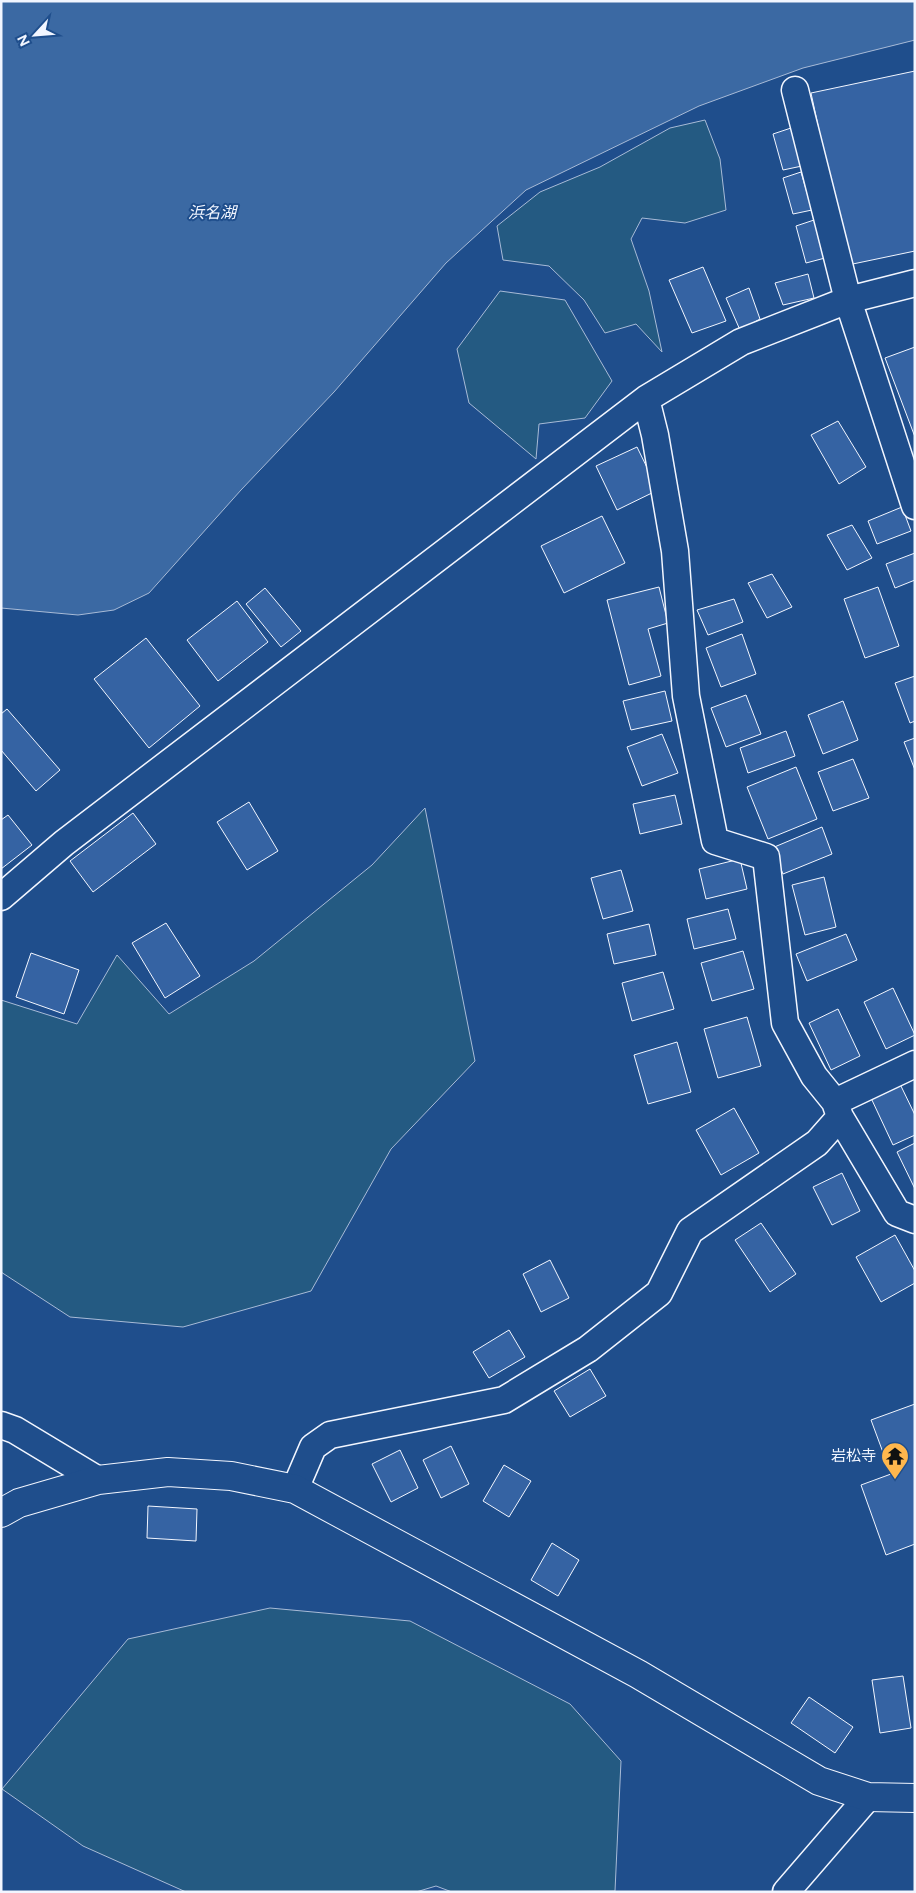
<svg xmlns="http://www.w3.org/2000/svg" width="916" height="1893" viewBox="0 0 916 1893" font-family="Figtree,'Noto Sans JP',sans-serif">
	<style>
		.green { fill: #245a82; stroke: #a8bbd7 }
		.water { fill: #3b69a3; stroke: #a8bbd7 }
		.building { fill: #3563a3; stroke: #f2f6ff }
		.lines { fill: none; stroke-linecap: round; stroke-linejoin: round }
		.street-casing { stroke: #f2f6ff; stroke-width: 29 }
		.secondary-casing { stroke: #f2f6ff; stroke-width: 30 }
		.street { stroke: #1f4e8c; stroke-width: 26 }
		.secondary { stroke: #1f4e8c; stroke-width: 28 }
		.labels { text-anchor: middle; stroke-width: 4; stroke-linejoin: round; paint-order: stroke }
		.poi-label { font-size: 15px; fill: #f2f6ff; stroke: #1f4e8c; text-anchor: end }
		.water-label { font-size: 16px; font-style: italic; fill: #f2f6ff; stroke: #1f4e8c }
	</style>
	<rect width="100%" height="100%" fill="#1f4e8c"/>
	<!-- green -->
	<path class="green" d="M 705,120 L 720,159 L 726,210 L 685,223 L 642,218 L 631,239 L 649,291 L 662,352 L 636,324 L 605,333 L 584,300 L 549,266 L 503,260 L 497,226 L 540,192 L 600,167 L 670,128 Z
		M 500,291 L 565,300 L 612,381 L 585,418 L 539,424 L 536,459 L 469,403 L 457,349 Z
		M 425,808 L 475,1061 L 391,1149 L 311,1291 L 183,1327 L 70,1317 L 1,1272 L 1,1000 L 77,1024 L 117,955 L 169,1014 L 254,961 L 372,865 Z
		M 270,1608 L 410,1621 L 570,1704 L 621,1761 L 615,1891 L 452,1892 L 436,1886 L 416,1892 L 186,1892 L 83,1846 L 2,1789 L 128,1639 Z"/>
	<!-- water -->
	<path class="water" d="M 1,1 L 915,1 L 915,40 L 803,68 L 699,106 L 526,190 L 446,263 L 334,392 L 241,490 L 149,593 L 114,610 L 78,615 L 1,608 Z"/>
	<!-- building -->
	<path class="building" d="M 915,71 L 915,251 L 848,265 L 811,93 Z
		M 791,128 L 802,166 L 783,170 L 773,134 Z
		M 801,172 L 812,210 L 793,214 L 783,178 Z
		M 814,220 L 825,258 L 806,263 L 796,226 Z
		M 703,267 L 726,321 L 692,333 L 669,280 Z
		M 808,274 L 814,298 L 783,305 L 775,283 Z
		M 749,288 L 760,319 L 740,330 L 726,298 Z
		M 915,347 L 915,437 L 885,358 Z
		M 838,421 L 866,467 L 839,484 L 811,435 Z
		M 637,447 L 658,490 L 617,510 L 596,466 Z
		M 902,507 L 911,531 L 877,544 L 868,521 Z
		M 602,516 L 625,563 L 564,593 L 541,546 Z
		M 852,525 L 872,558 L 847,570 L 827,535 Z
		M 915,553 L 915,580 L 895,588 L 886,564 Z
		M 772,574 L 792,607 L 767,618 L 748,583 Z
		M 659,587 L 668,623 L 648,629 L 661,676 L 629,685 L 607,600 Z
		M 878,587 L 899,646 L 865,658 L 844,599 Z
		M 265,588 L 301,631 L 281,647 L 246,604 Z
		M 734,599 L 743,622 L 708,635 L 697,610 Z
		M 237,601 L 268,642 L 218,681 L 187,640 Z
		M 742,634 L 756,674 L 721,687 L 706,648 Z
		M 146,638 L 200,706 L 149,748 L 94,679 Z
		M 915,676 L 915,721 L 910,723 L 895,683 Z
		M 665,691 L 672,721 L 631,730 L 623,701 Z
		M 746,695 L 761,734 L 726,747 L 711,708 Z
		M 843,701 L 858,740 L 823,754 L 808,715 Z
		M 7,709 L 60,770 L 36,791 L 1,750 L 1,714 Z
		M 786,731 L 795,756 L 748,773 L 740,748 Z
		M 662,734 L 678,773 L 642,786 L 627,747 Z
		M 915,738 L 915,770 L 904,742 Z
		M 853,759 L 869,798 L 833,811 L 818,772 Z
		M 796,767 L 817,819 L 768,839 L 747,787 Z
		M 675,795 L 682,824 L 640,834 L 633,804 Z
		M 249,802 L 278,851 L 247,870 L 217,822 Z
		M 133,813 L 156,844 L 93,892 L 70,861 Z
		M 8,815 L 32,845 L 1,869 L 1,820 Z
		M 822,827 L 832,854 L 783,874 L 772,848 Z
		M 740,859 L 747,889 L 706,899 L 699,869 Z
		M 621,870 L 633,911 L 603,919 L 591,878 Z
		M 824,877 L 836,927 L 805,935 L 792,885 Z
		M 728,909 L 736,939 L 694,949 L 687,919 Z
		M 166,923 L 200,976 L 165,998 L 132,943 Z
		M 649,924 L 656,955 L 614,964 L 607,934 Z
		M 846,934 L 857,960 L 807,981 L 796,954 Z
		M 743,951 L 754,989 L 712,1001 L 701,963 Z
		M 31,953 L 79,970 L 64,1014 L 16,997 Z
		M 663,972 L 674,1009 L 632,1021 L 622,983 Z
		M 893,988 L 915,1035 L 886,1049 L 864,1002 Z
		M 838,1009 L 860,1056 L 831,1070 L 809,1023 Z
		M 747,1017 L 761,1066 L 718,1078 L 704,1029 Z
		M 677,1042 L 691,1092 L 648,1104 L 634,1055 Z
		M 900,1084 L 915,1115 L 915,1135 L 893,1145 L 871,1098 Z
		M 734,1108 L 759,1153 L 721,1175 L 696,1130 Z
		M 915,1143 L 915,1189 L 897,1152 Z
		M 842,1173 L 860,1211 L 832,1225 L 813,1187 Z
		M 761,1223 L 796,1274 L 770,1292 L 735,1240 Z
		M 895,1235 L 915,1271 L 915,1283 L 881,1302 L 856,1257 Z
		M 550,1260 L 569,1298 L 541,1312 L 523,1274 Z
		M 509,1330 L 525,1357 L 489,1378 L 473,1352 Z
		M 590,1369 L 606,1396 L 570,1417 L 554,1391 Z
		M 915,1404 L 915,1544 L 886,1555 L 861,1485 L 891,1474 L 871,1420 Z
		M 451,1446 L 469,1484 L 441,1498 L 423,1460 Z
		M 400,1450 L 418,1488 L 391,1502 L 372,1464 Z
		M 504,1465 L 531,1481 L 509,1517 L 483,1501 Z
		M 148,1506 L 197,1509 L 196,1541 L 147,1538 Z
		M 552,1543 L 579,1560 L 558,1596 L 531,1580 Z
		M 903,1676 L 911,1728 L 880,1733 L 872,1680 Z
		M 809,1697 L 853,1727 L 835,1753 L 791,1723 Z"/>
	<g class="lines">
		<!-- street casing -->
		<g class="street-casing">
			<path id="street" d="M 795,90 L 848,300 L 915,506
				M 646,399 L 655,435 L 675,551 L 686,696 L 715,841 L 766,857 L 785,1023 L 814,1076 L 835,1102 L 840,1117 L 897,1213 L 915,1220
				M 1,897 L 64,843 L 646,399 L 741,342 L 848,300 L 915,283
				M 835,1102 L 915,1064
				M 1,1425 L 15,1430 L 98,1480
				M 295,1489 L 313,1447 L 330,1435 L 504,1400 L 588,1349 L 659,1293 L 690,1231 L 817,1143 L 840,1117
				M 786,1892 L 868,1797"/>
		</g>
		<!-- secondary casing -->
		<g class="secondary-casing">
			<path id="secondary" d="M 1,1513 L 19,1503 L 98,1480 L 168,1472 L 231,1476 L 295,1489 L 638,1674 L 819,1781 L 868,1797 L 915,1798"/>
		</g>
		<!-- street -->
		<use href="#street" class="street"/>
		<!-- secondary -->
		<use href="#secondary" class="secondary"/>
	</g>
	<!-- icons -->
	<defs>
		<g id="temple-pin" transform="scale(1.4375)"><path d="M0 17L-7.5 6A9.5 9.5 0 1 1 7.5 6Z" fill="#ffb74d" stroke="#1f4e8c"/><path d="M0-6L5-2H3V0L6.5 2.5H4V6H1.5V3h-3V6H-4V2.5H-6.5L-3 0V-2H-5Z" fill="#111"/></g>
	</defs>
	<g fill-rule="evenodd">
		<use href="#temple-pin" x="895" y="1456"/>
	</g>
	<g class="labels">
		<!-- poi labels -->
		<g class="poi-label">
			<text x="876" y="1461">岩松寺</text>
		</g>
		<!-- water labels -->
		<g class="water-label">
			<text x="212" y="218">浜名湖</text>
		</g>
	</g>
	<!-- border -->
	<rect width="916" height="1893" fill="none" stroke="#f2f6ff" stroke-width="5"/>
	<!-- north arrow -->
	<g transform="translate(35 35) rotate(244)" stroke="#1f4e8c" stroke-width="4" paint-order="stroke">
	<path d="M0-4L9 19L0 12L-9 19Z" fill="#f2f6ff"/>
	<text y="-8" font-size="14" font-weight="bold" text-anchor="middle" fill="#f2f6ff">N</text>
	</g>
</svg>
